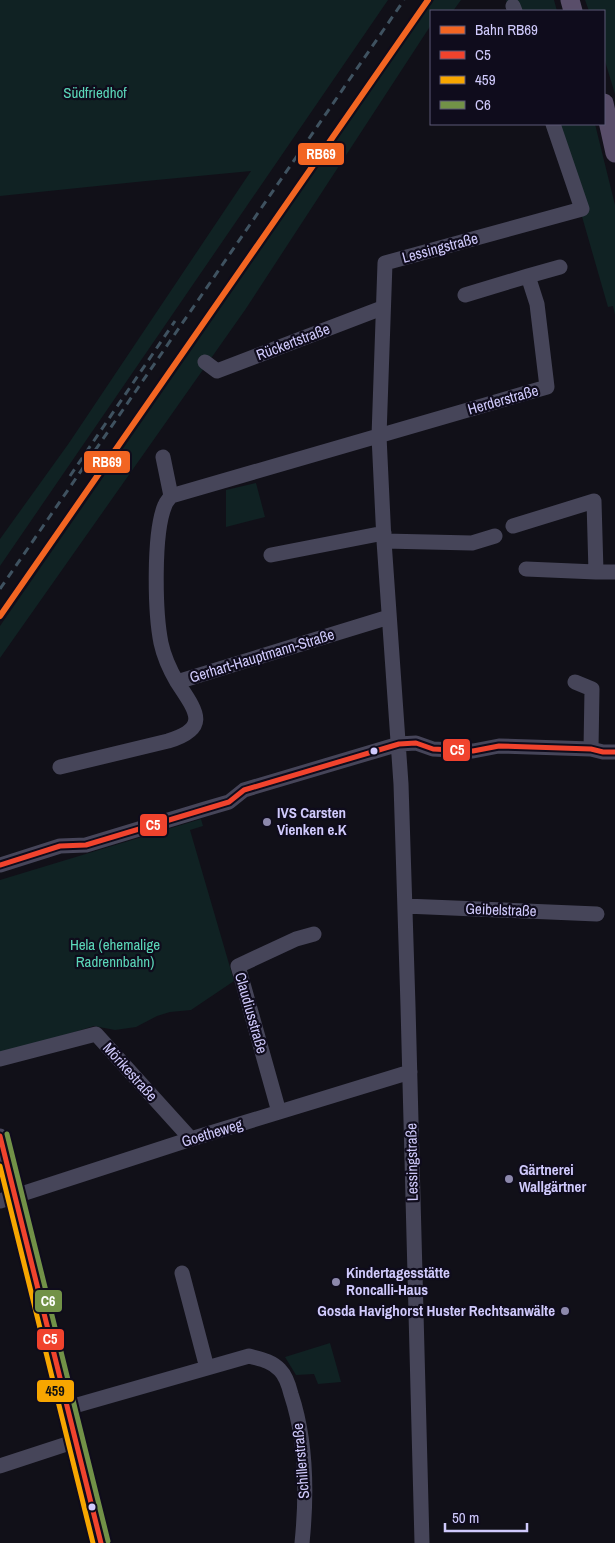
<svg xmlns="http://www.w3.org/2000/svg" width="615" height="1543" viewBox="0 0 615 1543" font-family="'Archivo Narrow',sans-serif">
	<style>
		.green { fill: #102223 }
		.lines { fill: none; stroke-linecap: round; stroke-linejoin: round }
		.minor { stroke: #464559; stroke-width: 15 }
		.major { stroke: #594e6a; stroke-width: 19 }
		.rail { stroke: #3f5260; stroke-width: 3; stroke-dasharray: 8 6; stroke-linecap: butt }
		.bus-1-casing { stroke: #0f0c1c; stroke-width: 9 }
		.bus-2-casing { stroke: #0f0c1c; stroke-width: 9 }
		.bus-3-casing { stroke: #0f0c1c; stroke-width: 9 }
		.bus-1 { stroke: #f1432d; stroke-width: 5 }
		.bus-2 { stroke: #f7a600; stroke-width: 5 }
		.bus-3 { stroke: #729247; stroke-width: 5 }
		.rail-1-casing { stroke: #0f0c1c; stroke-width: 10 }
		.rail-1 { stroke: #f26522; stroke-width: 6 }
		.bus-dot { fill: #d0cafc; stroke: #0f0c1c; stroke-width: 2 }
		.poi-dot { fill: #8d89ac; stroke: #0f0c1c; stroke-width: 2 }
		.labels { text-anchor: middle; stroke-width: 4.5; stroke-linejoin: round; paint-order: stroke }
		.park-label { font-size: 15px; fill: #5bd7b9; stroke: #0f0c1c }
		.street-label { font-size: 15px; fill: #d0cafc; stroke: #0f0c1c }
		.poi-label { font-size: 15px; font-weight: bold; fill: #d0cafc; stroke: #0f0c1c; text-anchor: start }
		.line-badge { stroke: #0f0c1c; stroke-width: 2 }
		.badge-label { font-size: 14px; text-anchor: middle; font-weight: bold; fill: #fff }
		.pale-badge-label { font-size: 14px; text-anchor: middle; font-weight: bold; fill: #111 }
	</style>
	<rect width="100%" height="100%" fill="#111018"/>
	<!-- green -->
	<path class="green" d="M 0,0 L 388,0 L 0,566 L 0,539 L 69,443 L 251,171 L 146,181 L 0,196 Z
		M 434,0 L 461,0 L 453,11 L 431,11 L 431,25 L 245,310 L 0,658 L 0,626 Z
		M 506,0 L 554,0 L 557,11 L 510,11 Z
		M 585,0 L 615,0 L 615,94 L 604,58 L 604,11 L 589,11 Z
		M 550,124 L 595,124 L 615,205 L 615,315 L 613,306 L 608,307 L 581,213 Z
		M 256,483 L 265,517 L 226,527 L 226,490 Z
		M 201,819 L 203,826 L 190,830 L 234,981 L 191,1010 L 170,1012 L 157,1016 L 136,1027 L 115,1030 L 94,1026 L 0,1055 L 0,880 Z
		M 330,1343 L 341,1382 L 318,1384 L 314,1374 L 296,1375 L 285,1357 Z"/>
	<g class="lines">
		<!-- minor -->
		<path class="minor" d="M 513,6 L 515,11
			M 528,276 L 560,267
			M 205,362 L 217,371 L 382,308
			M 163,457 L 171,496
			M 513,526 L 594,501 L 596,572 L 615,572
			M 384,541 L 472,543 L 495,536
			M 271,555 L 384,533
			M 526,569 L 596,572
			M 389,617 L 177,682 C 170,670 164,657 161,643 C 155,613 153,533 165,505 C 166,502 169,499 171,496 L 547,387 L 537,304 L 528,276 L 465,295
			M 575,682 L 592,689 L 591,749
			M 60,767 L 168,741 C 211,728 196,711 177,682
			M 0,865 L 60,846 L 86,845 L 205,809 L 229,802 L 244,790 L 399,744 L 416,743 L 433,749 L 473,751 L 499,746 L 591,749 L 603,752 L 615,752
			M 405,906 L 597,914
			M 0,1059 L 96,1034 L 191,1139
			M 279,1112 L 238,966 L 296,939 L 314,934
			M 0,1136 L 31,1256 L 101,1543
			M 0,1201 L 191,1139 L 410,1072
			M 182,1273 L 207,1368
			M 67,1408 L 249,1356 C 260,1359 272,1361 280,1370 C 286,1376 289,1386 291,1394 C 307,1442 307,1494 302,1543
			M 0,1466 L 76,1441
			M 422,1543 L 408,1006 L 401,784 L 384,541 L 379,436 L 385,263 L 582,209 L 553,124"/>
		<!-- major -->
		<path class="major" d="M 570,0 L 573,11
			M 604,103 L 615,153"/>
		<!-- rail -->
		<path class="rail" d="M 70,476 L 175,321
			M 0,589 L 404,0"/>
		<!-- bus-1 casing -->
		<g class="bus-1-casing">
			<path id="bus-1" d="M 0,865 L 60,846 L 86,845 L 229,802 L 244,790 L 399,744 L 416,743 L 433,749 L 473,751 L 499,746 L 591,749 L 603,752 L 615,752
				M 0,1136 L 101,1543"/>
		</g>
		<!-- bus-2 casing -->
		<g class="bus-2-casing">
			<path id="bus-2" d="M 0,1166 L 93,1543"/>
		</g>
		<!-- bus-3 casing -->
		<g class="bus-3-casing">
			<path id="bus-3" d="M 7,1134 L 108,1541"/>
		</g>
		<!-- bus-1 -->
		<use href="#bus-1" class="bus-1"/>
		<!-- bus-2 -->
		<use href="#bus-2" class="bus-2"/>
		<!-- bus-3 -->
		<use href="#bus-3" class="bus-3"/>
		<!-- rail-1 casing -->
		<g class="rail-1-casing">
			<path id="rail-1" d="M 0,616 L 428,0"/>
		</g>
		<!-- rail-1 -->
		<use href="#rail-1" class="rail-1"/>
	</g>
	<!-- markers -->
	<g class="bus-dot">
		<circle cx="374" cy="751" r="4.5"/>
		<circle cx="92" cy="1507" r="4.5"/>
	</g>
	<g class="poi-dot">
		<circle cx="267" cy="822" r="5"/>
		<circle cx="509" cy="1179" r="5"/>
		<circle cx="336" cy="1282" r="5"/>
		<circle cx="565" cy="1311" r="5"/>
	</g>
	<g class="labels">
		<!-- park labels -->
		<g class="park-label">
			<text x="95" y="98">Südfriedhof</text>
			<text x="115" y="950">Hela (ehemalige<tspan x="115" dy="17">Radrennbahn)</tspan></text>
		</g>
		<!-- street labels -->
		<g class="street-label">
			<text transform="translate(440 248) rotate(-15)" y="5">Lessingstraße</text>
			<text transform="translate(293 342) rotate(-21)" y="5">Rückertstraße</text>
			<text transform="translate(503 400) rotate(-16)" y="5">Herderstraße</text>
			<text transform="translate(262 656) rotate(-17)" y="5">Gerhart-Hauptmann-Straße</text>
			<text transform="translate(501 910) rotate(2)" y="5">Geibelstraße</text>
			<text transform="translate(251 1013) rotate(74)" y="5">Claudiusstraße</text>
			<text transform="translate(130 1072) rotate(48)" y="5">Mörikestraße</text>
			<text transform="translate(212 1133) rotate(-17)" y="5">Goetheweg</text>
			<text transform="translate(412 1162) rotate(-91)" y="5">Lessingstraße</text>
			<text transform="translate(301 1461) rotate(-95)" y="5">Schillerstraße</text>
		</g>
		<!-- poi labels -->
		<g class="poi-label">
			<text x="277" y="818">IVS Carsten<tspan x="277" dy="17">Vienken e.K</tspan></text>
			<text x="519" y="1175">Gärtnerei<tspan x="519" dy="17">Wallgärtner</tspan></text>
			<text x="346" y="1278">Kindertagesstätte<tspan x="346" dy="17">Roncalli-Haus</tspan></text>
			<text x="555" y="1316" text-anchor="end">Gosda Havighorst Huster Rechtsanwälte</text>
		</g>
	</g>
	<g class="line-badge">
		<rect x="297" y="142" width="48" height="24" rx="5" fill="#f26522"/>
		<rect x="83" y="450" width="48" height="24" rx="5" fill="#f26522"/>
		<rect x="442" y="738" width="29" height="24" rx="5" fill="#f1432d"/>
		<rect x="139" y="813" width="29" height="24" rx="5" fill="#f1432d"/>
		<rect x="34" y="1289" width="29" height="24" rx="5" fill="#729247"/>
		<rect x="36" y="1328" width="29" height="23" rx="5" fill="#f1432d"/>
		<rect x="36" y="1379" width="39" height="24" rx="5" fill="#f7a600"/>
	</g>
	<g class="badge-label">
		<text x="321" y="159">RB69</text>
		<text x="107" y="467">RB69</text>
		<text x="457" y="755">C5</text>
		<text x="153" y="830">C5</text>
		<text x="48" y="1306">C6</text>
		<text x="50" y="1344">C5</text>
	</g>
	<g class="pale-badge-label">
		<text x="55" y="1396">459</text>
	</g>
	<!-- legend -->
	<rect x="430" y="10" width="175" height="115" fill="#0f0c1c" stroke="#5c5876"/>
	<rect x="440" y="26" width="25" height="8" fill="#f26522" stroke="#5c5876"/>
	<text x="475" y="35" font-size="15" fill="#d0cafc">Bahn RB69</text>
	<rect x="440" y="51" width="25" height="8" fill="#f1432d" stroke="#5c5876"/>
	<text x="475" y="60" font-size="15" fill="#d0cafc">C5</text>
	<rect x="440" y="76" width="25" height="8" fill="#f7a600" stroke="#5c5876"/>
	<text x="475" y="85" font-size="15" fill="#d0cafc">459</text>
	<rect x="440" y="101" width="25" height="8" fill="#729247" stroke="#5c5876"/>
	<text x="475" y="110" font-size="15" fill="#d0cafc">C6</text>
	<!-- scale -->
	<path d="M445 1523v8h82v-8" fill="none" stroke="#d0cafc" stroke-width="2.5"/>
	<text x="452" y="1523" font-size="15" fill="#d0cafc" stroke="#0f0c1c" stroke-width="4" paint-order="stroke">50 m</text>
</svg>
